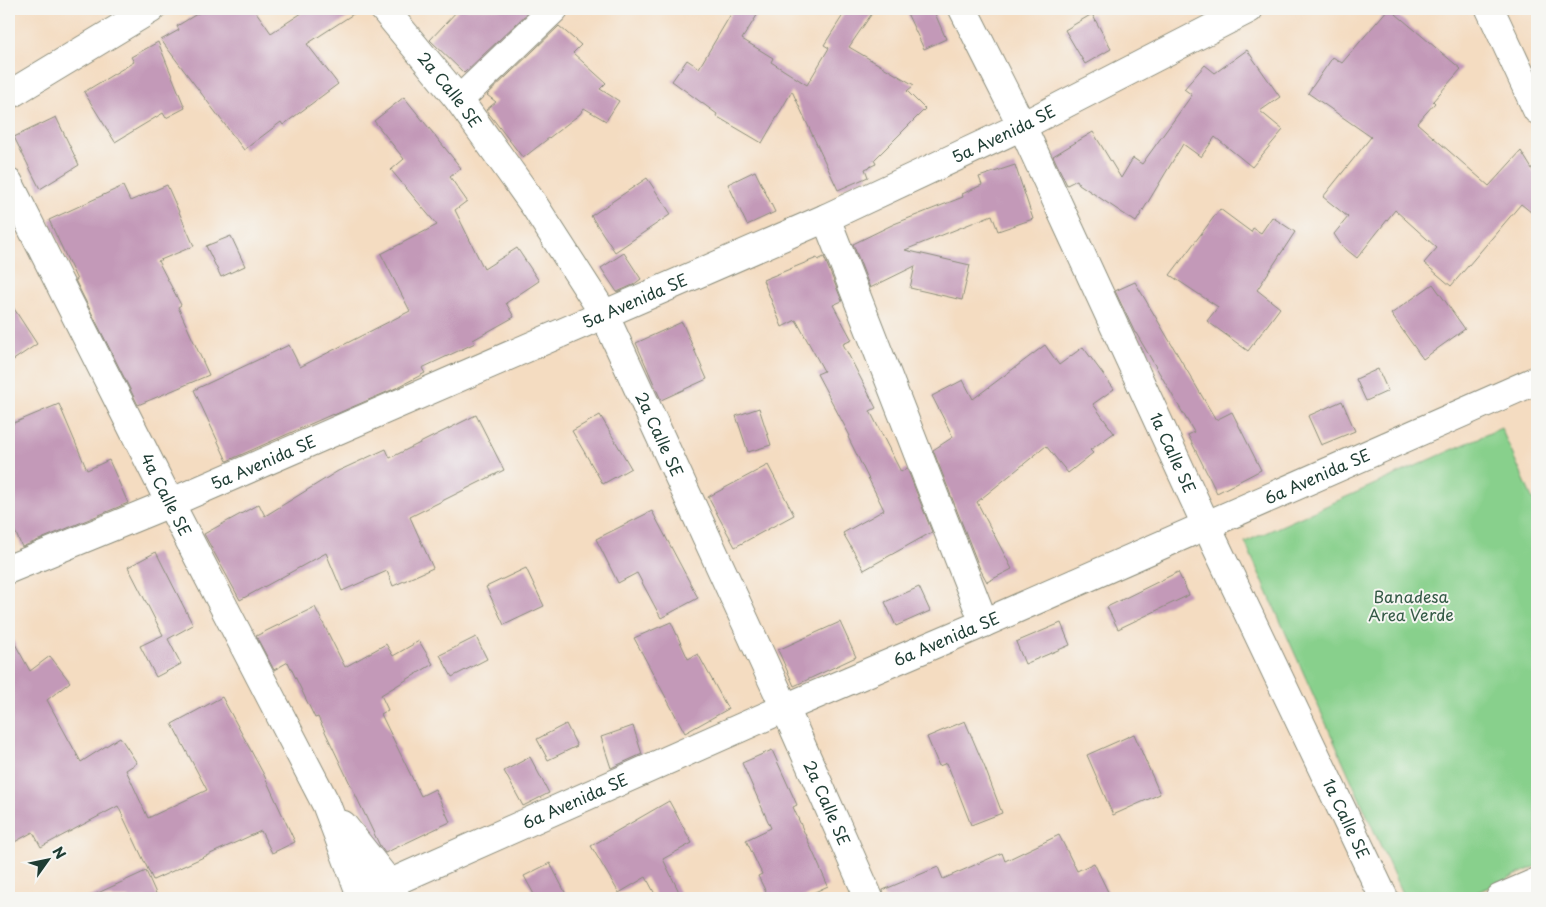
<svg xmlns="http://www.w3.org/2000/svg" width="1546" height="907" viewBox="0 0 1546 907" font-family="'Playpen Sans',sans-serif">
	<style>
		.green { fill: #88d08c; stroke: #548660 }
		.building { fill: #c399b8 }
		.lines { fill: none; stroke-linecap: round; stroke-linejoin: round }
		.street-casing { stroke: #8a8c7a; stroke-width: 30 }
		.street { stroke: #fff; stroke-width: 28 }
		.labels { text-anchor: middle; stroke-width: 4; stroke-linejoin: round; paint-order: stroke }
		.street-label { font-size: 16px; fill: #1f3d34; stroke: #f6f6f2 }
		.park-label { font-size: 16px; fill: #345a46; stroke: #f6f6f2 }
	</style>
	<rect width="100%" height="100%" fill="#f6f6f2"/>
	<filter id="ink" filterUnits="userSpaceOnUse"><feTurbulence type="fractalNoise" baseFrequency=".02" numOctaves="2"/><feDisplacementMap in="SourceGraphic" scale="10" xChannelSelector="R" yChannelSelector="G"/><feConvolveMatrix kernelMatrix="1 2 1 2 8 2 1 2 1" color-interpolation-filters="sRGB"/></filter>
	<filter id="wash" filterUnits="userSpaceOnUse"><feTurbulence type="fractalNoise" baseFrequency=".0096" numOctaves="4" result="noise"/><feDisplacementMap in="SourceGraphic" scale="20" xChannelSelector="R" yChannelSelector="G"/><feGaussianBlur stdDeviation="1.12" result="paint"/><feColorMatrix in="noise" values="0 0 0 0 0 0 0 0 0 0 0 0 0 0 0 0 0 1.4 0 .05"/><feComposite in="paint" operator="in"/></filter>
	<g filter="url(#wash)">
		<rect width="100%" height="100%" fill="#f4dcc1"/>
		<!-- green -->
		<path class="green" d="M 1501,428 L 1537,509 L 1537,866 L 1464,898 L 1404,898 L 1245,542 Z"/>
		<g id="blocks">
			<!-- building -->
			<path class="building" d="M 205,9 L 254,9 L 271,33 L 308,9 L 361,9 L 307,44 L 338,84 L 283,125 L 281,122 L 244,150 L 161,40 L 179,30 L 177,26 Z
				M 459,9 L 532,9 L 464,73 L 430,40 Z
				M 734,9 L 761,9 L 742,39 L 773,58 L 771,62 L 807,85 L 829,48 L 824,45 L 847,9 L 875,9 L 849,47 L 914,85 L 907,91 L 925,109 L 874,160 L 876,164 L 865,169 L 868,177 L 838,190 L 792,91 L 762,143 L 716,116 L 717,114 L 672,81 L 687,60 L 699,68 Z
				M 905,9 L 933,9 L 946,39 L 924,49 Z
				M 1388,9 L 1390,9 L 1461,69 L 1433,101 L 1435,103 L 1417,123 L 1489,186 L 1521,151 L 1537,177 L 1537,217 L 1521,204 L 1451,286 L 1424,263 L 1437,248 L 1395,210 L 1357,258 L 1342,246 L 1334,234 L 1348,217 L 1323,197 L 1371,137 L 1308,93 L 1333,57 L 1342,63 Z
				M 1092,14 L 1111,49 L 1085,64 L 1065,30 Z
				M 559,26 L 581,45 L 573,53 L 606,83 L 600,89 L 619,101 L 606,121 L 584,108 L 580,114 L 523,158 L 486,110 L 496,102 L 487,95 Z
				M 158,42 L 185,108 L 166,118 L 163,113 L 115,142 L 84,92 L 134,62 L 131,57 Z
				M 1247,50 L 1280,97 L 1260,111 L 1283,130 L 1252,167 L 1215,137 L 1201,157 L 1183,144 L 1136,222 L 1079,184 L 1077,180 L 1067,185 L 1053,156 L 1093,132 L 1121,178 L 1133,158 L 1142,164 L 1192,95 L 1184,89 L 1205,65 L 1215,73 Z
				M 404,97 L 461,168 L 450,177 L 467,201 L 455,210 L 484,269 L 517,248 L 539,281 L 506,303 L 514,317 L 473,340 L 475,343 L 422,368 L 425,373 L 396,388 L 334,415 L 333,414 L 227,461 L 194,390 L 289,345 L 300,367 L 410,311 L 381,254 L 437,225 L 391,170 L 404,159 L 374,121 Z
				M 56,117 L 79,165 L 40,189 L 14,137 Z
				M 1015,165 L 1033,219 L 998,231 L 992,215 L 905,250 L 970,265 L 962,300 L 910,288 L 915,266 L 870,288 L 853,244 L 894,224 L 963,197 L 962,194 L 982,185 L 979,177 Z
				M 755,171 L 775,212 L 747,225 L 728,184 Z
				M 647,178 L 671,214 L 615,252 L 591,216 Z
				M 167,185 L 194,246 L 158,261 L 181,305 L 178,307 L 209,375 L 138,405 L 75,280 L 77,280 L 49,220 L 123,186 L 130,201 Z
				M 1220,209 L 1251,232 L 1253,228 L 1261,233 L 1272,217 L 1295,232 L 1257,290 L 1280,308 L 1248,351 L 1207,321 L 1218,307 L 1170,275 Z
				M 231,236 L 245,266 L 221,277 L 206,246 Z
				M 624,253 L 641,279 L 633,285 L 617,292 L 601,268 Z
				M 824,257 L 842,301 L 833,305 L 852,340 L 843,344 L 876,408 L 870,411 L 901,472 L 907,468 L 932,532 L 864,570 L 843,533 L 884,510 L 848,437 L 850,436 L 817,374 L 824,371 L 796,320 L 782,327 L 763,280 L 817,258 L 818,260 Z
				M 1135,282 L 1216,420 L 1232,412 L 1261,470 L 1217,493 L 1188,435 L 1194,432 L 1136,333 L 1135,333 L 1115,291 Z
				M 1433,284 L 1465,329 L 1423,359 L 1391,314 Z
				M 9,301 L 37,344 L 9,363 Z
				M 682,322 L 707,379 L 661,400 L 636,343 Z
				M 1045,345 L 1059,365 L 1083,347 L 1114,389 L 1093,404 L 1114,433 L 1090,450 L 1093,453 L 1068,473 L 1046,446 L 977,502 L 1012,569 L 987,582 L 980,569 L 933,450 L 953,437 L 932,396 L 963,380 L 973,399 Z
				M 1378,369 L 1388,391 L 1366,401 L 1356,379 Z
				M 1342,401 L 1355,431 L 1321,445 L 1308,416 Z
				M 59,404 L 87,470 L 109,460 L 128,503 L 22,547 L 9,518 L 9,425 Z
				M 759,408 L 771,445 L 748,452 L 736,416 Z
				M 476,415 L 504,470 L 410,517 L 433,568 L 393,586 L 387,571 L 342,591 L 326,553 L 240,600 L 204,534 L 259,504 L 265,516 L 338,471 L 386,449 L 390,458 Z
				M 600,415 L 631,468 L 603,484 L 572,431 Z
				M 768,465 L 794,515 L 735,547 L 708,497 Z
				M 652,511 L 698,598 L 661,618 L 637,573 L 618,583 L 596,539 Z
				M 156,552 L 193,625 L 168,639 L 181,664 L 156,677 L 140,646 L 163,635 L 128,567 Z
				M 526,568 L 544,606 L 504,625 L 486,587 Z
				M 1178,572 L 1189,595 L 1118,629 L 1107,607 Z
				M 919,587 L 930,611 L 896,626 L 885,602 Z
				M 315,607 L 345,667 L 386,644 L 393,656 L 419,641 L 433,664 L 381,695 L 388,710 L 381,714 L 421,796 L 435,789 L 450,822 L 385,853 L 380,846 L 318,717 L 315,718 L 288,662 L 274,670 L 256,636 Z
				M 671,622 L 688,659 L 698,654 L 728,709 L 685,733 L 634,638 Z
				M 840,622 L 856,657 L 794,686 L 778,650 Z
				M 1061,623 L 1070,645 L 1025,664 L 1016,642 Z
				M 9,633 L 30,671 L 50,656 L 70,682 L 47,700 L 81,762 L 120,737 L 137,763 L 126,770 L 148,818 L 207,790 L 172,724 L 222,697 L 263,773 L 295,842 L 272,853 L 261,831 L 153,880 L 118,806 L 41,847 L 33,832 L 9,845 Z
				M 476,637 L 487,659 L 452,677 L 440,655 Z
				M 965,721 L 985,768 L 1002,813 L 971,825 L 947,763 L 939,766 L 927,737 Z
				M 566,724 L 577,746 L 548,760 L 537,739 Z
				M 633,726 L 642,754 L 611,768 L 601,737 Z
				M 1134,734 L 1160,794 L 1113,815 L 1087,755 Z
				M 772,750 L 797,805 L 793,807 L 828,886 L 802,898 L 769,898 L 758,876 L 762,874 L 746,840 L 771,828 L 742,763 Z
				M 530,757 L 549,793 L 523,806 L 504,771 Z
				M 669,801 L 692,843 L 663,859 L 682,898 L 657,898 L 646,877 L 619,893 L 591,846 Z
				M 1059,835 L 1077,871 L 1094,863 L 1111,898 L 884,898 L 883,890 L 938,867 L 943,879 L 1002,853 L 1005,861 Z
				M 550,863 L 568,898 L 536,898 L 524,876 Z
				M 146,871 L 158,898 L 87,898 Z"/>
		</g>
	</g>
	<g filter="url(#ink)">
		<use href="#blocks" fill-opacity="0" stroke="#8a8c7a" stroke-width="1"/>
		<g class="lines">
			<!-- street casing -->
			<g class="street-casing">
				<g id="street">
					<path id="s1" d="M 384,9 L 459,100 L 534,205 L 604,314 L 785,708 L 869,898"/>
					<path id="s2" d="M 963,9 L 1022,126 L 1206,525 L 1384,898"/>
					<path d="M 1490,9 L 1537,110"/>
					<path d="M 9,95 L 151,9"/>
					<path d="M 459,100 L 554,9"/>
					<path id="s3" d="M 9,183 L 170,503 L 326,804 L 362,898"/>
					<path d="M 826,218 L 984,623"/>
					<path id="s4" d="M 9,569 L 170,503 L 826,218 L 1022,126 L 1249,9"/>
					<path d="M 343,825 L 389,883 L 396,898"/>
					<path id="s5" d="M 357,898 L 785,708 L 984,623 L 1537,380"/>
					<path d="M 1500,898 L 1537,882"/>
				</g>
			</g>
			<!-- street -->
			<use href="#street" class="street"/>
		</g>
	</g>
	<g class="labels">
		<!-- street labels -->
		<g class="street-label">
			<text dy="6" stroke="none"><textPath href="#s1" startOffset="104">2a Calle SE</textPath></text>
			<text dy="6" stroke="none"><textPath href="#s4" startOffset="1086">5a Avenida SE</textPath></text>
			<text dy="6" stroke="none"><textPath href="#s4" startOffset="681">5a Avenida SE</textPath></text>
			<text dy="6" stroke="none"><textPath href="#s1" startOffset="509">2a Calle SE</textPath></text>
			<text dy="6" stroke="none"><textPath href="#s2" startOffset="491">1a Calle SE</textPath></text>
			<text dy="6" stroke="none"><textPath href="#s4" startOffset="276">5a Avenida SE</textPath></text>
			<text dy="6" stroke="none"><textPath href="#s5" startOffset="1049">6a Avenida SE</textPath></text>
			<text dy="6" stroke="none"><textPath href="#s3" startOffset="349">4a Calle SE</textPath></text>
			<text dy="6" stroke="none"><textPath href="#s5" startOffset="644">6a Avenida SE</textPath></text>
			<text dy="6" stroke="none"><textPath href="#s5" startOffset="239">6a Avenida SE</textPath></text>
			<text dy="6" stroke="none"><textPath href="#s1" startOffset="914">2a Calle SE</textPath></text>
			<text dy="6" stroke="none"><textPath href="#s2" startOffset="896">1a Calle SE</textPath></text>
		</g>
		<!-- park labels -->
		<g class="park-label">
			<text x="1411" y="603">Banadesa<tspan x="1411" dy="18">Area Verde</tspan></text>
		</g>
	</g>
	<!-- margin -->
	<rect width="1546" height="907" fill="none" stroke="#f6f6f2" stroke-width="30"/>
	<!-- north arrow -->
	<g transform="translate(48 860) rotate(57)" stroke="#f6f6f2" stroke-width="4" paint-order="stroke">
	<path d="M0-4L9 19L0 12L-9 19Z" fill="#1f3d34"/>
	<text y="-8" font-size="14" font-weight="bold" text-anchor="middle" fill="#1f3d34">N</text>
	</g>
</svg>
